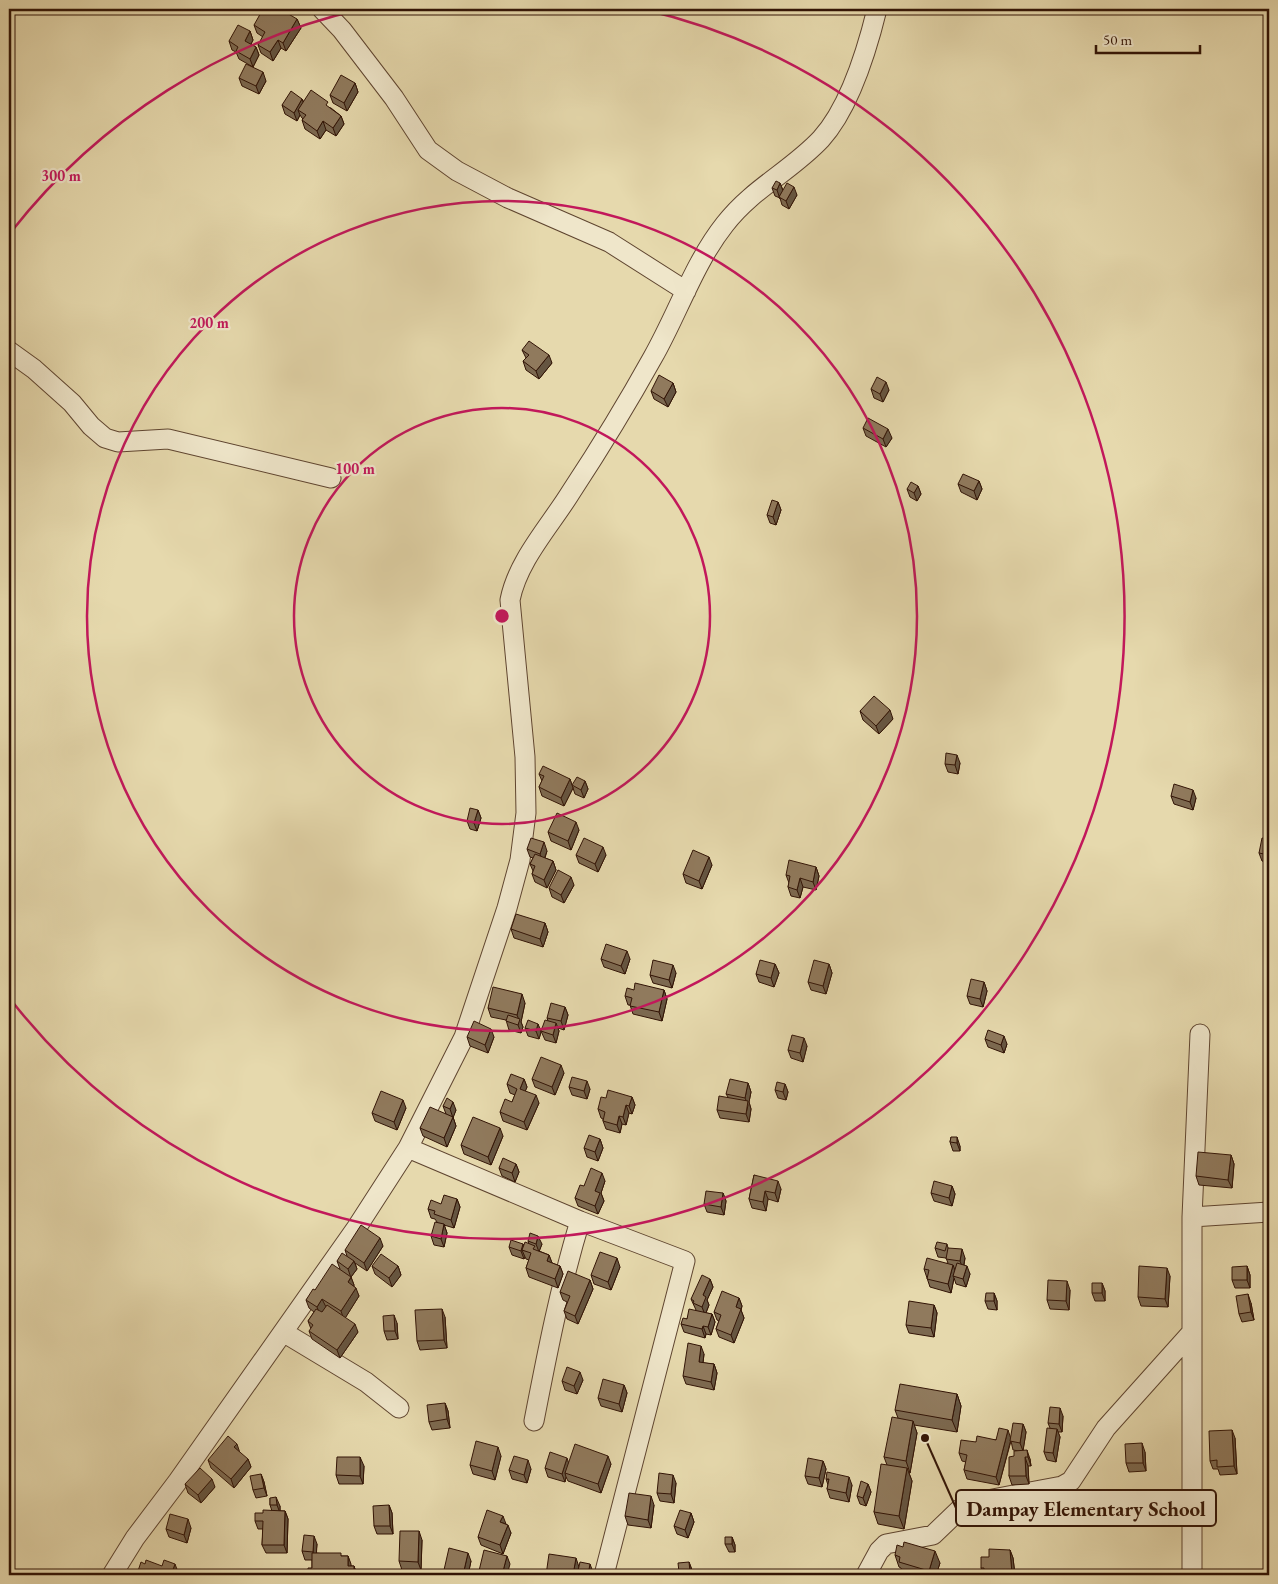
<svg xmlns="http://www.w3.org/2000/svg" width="1278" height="1584" viewBox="0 0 1278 1584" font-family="'EB Garamond',serif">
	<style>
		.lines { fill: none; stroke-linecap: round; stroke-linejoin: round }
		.minor-casing { stroke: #5f4530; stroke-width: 21 }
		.minor { stroke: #efe6ca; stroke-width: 19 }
		.wall { fill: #7c6950; stroke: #321406 }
		.shaded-wall { fill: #655541; stroke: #321406 }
		.building { fill: #907a5d; stroke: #321406 }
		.ring { fill: none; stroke: #c2185b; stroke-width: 2.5 }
		.centre { fill: #c2185b; stroke: #efe6ca; stroke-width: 2.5 }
		.ring-label { font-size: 15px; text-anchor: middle; font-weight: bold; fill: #c2185b; stroke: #efe6ca; stroke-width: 4.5; stroke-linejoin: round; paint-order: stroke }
		.leader { fill: none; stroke: #321406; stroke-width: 2 }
		.callout-dot { fill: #321406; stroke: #efe6ca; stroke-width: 2 }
		.callout { fill: #efe6ca; stroke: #321406; stroke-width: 2 }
		.callout-label { font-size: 21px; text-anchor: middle; font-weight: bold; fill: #321406 }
	</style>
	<rect width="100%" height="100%" fill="#e6d9ad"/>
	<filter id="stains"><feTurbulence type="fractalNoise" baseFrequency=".004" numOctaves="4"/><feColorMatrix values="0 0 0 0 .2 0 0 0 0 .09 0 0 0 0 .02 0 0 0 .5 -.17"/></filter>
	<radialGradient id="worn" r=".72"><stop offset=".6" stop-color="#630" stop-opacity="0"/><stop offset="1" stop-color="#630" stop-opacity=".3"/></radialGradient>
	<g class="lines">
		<!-- minor casing -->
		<g class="minor-casing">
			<path id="minor" d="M 322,9 L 342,30 L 394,98 L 428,150 L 457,171 L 508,198 L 609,242 L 686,291
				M 9,351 L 34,369 L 72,403 L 91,426 L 105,438 L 118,442 L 168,439 L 331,478
				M 408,1148 L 580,1221 L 685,1261 L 604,1575
				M 1192,1217 L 1269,1212
				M 283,1332 L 366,1382 L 399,1408
				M 534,1421 C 547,1354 560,1287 580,1221
				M 112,1575 L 135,1538 L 178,1481 L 357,1227 L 408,1148 L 464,1037 L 507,908 L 520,860 L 526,813 L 525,757 L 510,600 C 518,560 550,526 571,492 C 600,448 628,402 653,357 C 678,313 694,263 725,224 C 753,188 791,171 821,139 C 849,108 867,50 877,9
				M 866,1575 L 879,1551 L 886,1544 L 933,1535 L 960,1509 L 977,1502 L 1062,1486 L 1071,1481 L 1106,1428 L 1192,1332
				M 1192,1575 L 1192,1217 L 1200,1034"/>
		</g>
		<!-- minor -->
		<use href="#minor" class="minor"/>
	</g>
	<!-- wall -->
	<path class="wall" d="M 297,19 L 301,28 L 286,51 L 281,48 L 273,61 L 261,53 L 258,45 L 263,37 L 257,33 L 254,25 Z
		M 250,31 L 253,40 L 251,44 L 256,47 L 259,55 L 253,67 L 239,59 L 236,52 L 232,50 L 229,41 Z
		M 239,78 L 266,81 L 259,94 L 242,86 Z
		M 355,83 L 358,92 L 347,111 L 333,103 L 330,95 Z
		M 302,99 L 304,102 L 331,108 L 341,116 L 344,124 L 336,136 L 326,130 L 320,139 L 305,129 L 302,120 L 303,119 L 302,118 L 300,115 L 297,121 L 285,114 L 282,105 Z
		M 780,183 L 783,190 L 797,195 L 789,209 L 782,205 L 780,198 L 775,196 L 772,188 Z
		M 522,350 L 552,363 L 539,379 L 526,370 L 523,361 L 526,358 Z
		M 673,383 L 676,392 L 668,407 L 654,399 L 651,391 Z
		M 871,389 L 889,390 L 883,402 L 874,398 Z
		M 863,428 L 892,438 L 886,447 L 866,436 Z
		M 979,481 L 982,489 L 977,500 L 961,492 L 958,484 Z
		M 918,486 L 921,494 L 917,501 L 910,497 L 907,489 Z
		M 778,502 L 781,510 L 776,525 L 770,523 L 767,515 Z
		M 860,711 L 893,719 L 879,734 L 863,720 Z
		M 960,763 L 958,774 L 948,772 L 945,764 Z
		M 539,774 L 570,779 L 573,788 L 564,806 L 542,796 L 539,787 L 542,781 Z
		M 585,781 L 588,789 L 584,798 L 575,794 L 572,785 Z
		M 1171,796 L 1196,798 L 1193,810 L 1174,804 Z
		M 478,810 L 481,818 L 477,831 L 470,829 L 467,821 Z
		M 579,830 L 571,850 L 551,841 L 548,832 Z
		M 1269,839 L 1269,863 L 1262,861 L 1259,853 Z
		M 527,849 L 547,851 L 545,858 L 553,861 L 556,870 L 547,888 L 535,882 L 532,874 L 533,871 L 530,864 L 533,858 L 530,857 Z
		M 576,855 L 606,855 L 598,872 L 579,863 Z
		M 712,865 L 702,889 L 686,883 L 683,874 Z
		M 816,867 L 819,876 L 816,890 L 803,887 L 800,898 L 791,896 L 788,887 L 789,883 L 786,875 Z
		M 574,885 L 564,903 L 552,897 L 549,888 Z
		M 545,923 L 548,932 L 543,947 L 514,938 L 511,929 Z
		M 601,959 L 630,959 L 625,974 L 604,967 Z
		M 775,964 L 779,973 L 774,987 L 759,982 L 756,974 Z
		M 829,964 L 832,973 L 826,994 L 811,990 L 808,982 Z
		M 676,973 L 672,988 L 653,983 L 650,975 Z
		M 984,982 L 987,991 L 983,1007 L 970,1004 L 967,996 Z
		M 634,990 L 664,990 L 667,999 L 662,1021 L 633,1014 L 630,1005 L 628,1005 L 625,996 Z
		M 525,1003 L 521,1022 L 523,1027 L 521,1033 L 509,1030 L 506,1020 L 491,1017 L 488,1008 Z
		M 565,1007 L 568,1015 L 564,1030 L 558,1028 L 559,1031 L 556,1043 L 545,1040 L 541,1031 L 548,1021 L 547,1018 Z
		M 538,1024 L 541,1032 L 539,1039 L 528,1036 L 525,1028 Z
		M 467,1037 L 494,1037 L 488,1053 L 470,1046 Z
		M 985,1039 L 1007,1044 L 1004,1053 L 988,1047 Z
		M 807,1046 L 803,1062 L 791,1058 L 788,1050 Z
		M 564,1073 L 555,1095 L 535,1087 L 532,1079 Z
		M 524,1079 L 527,1087 L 525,1091 L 539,1103 L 527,1130 L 503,1121 L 500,1112 L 512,1102 L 515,1095 L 510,1093 L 507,1084 Z
		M 748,1083 L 751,1092 L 749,1102 L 751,1109 L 749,1122 L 720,1118 L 717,1110 L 728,1097 L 726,1094 Z
		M 785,1084 L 788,1092 L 786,1100 L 778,1098 L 775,1090 Z
		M 569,1087 L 590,1089 L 587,1099 L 572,1095 Z
		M 632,1097 L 635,1105 L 632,1114 L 629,1113 L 626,1125 L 622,1124 L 620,1133 L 606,1129 L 603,1121 L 603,1119 L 601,1118 L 598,1109 L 606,1098 Z
		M 443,1106 L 456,1110 L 453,1117 L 456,1126 L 447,1147 L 423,1136 L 420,1128 L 446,1114 Z
		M 406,1108 L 397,1130 L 375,1121 L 372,1113 Z
		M 503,1136 L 491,1165 L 464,1154 L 461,1145 Z
		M 951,1137 L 960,1146 L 960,1151 L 953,1151 L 950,1142 Z
		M 600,1139 L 603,1148 L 598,1161 L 587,1157 L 584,1148 Z
		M 1231,1155 L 1234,1164 L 1232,1188 L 1199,1185 L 1196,1176 Z
		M 516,1164 L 519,1172 L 515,1182 L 502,1176 L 499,1168 Z
		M 754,1175 L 781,1189 L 778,1202 L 768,1199 L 766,1211 L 752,1208 L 749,1199 Z
		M 605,1181 L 601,1193 L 604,1201 L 598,1214 L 578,1206 L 575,1198 L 584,1186 Z
		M 952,1186 L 955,1194 L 952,1206 L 934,1201 L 931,1193 Z
		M 723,1193 L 726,1201 L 724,1215 L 707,1212 L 704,1204 Z
		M 457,1199 L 460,1207 L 454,1228 L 444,1225 L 447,1233 L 444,1247 L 434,1245 L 431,1236 L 437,1222 L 435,1219 L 431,1218 L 428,1209 Z
		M 528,1241 L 542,1244 L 539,1251 L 549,1255 L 552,1263 L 560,1266 L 563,1274 L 558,1288 L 529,1277 L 526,1268 L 529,1260 L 526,1259 L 525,1257 L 524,1259 L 512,1255 L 509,1247 L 523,1244 L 524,1246 L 529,1244 Z
		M 947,1244 L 948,1248 L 965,1258 L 964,1265 L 970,1274 L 966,1287 L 956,1284 L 954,1278 L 951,1293 L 930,1287 L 924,1269 L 948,1263 L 946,1258 L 938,1257 L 935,1248 Z
		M 383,1246 L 367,1271 L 355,1263 L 357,1269 L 351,1277 L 354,1285 L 354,1286 L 359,1296 L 345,1318 L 358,1332 L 340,1358 L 312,1339 L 309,1331 L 311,1329 L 308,1321 L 314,1312 L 309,1308 L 306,1300 L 315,1290 L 340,1269 L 337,1261 L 347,1256 L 345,1250 Z
		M 372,1266 L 398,1266 L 401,1275 L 392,1287 L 375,1274 Z
		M 1247,1266 L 1250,1275 L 1250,1288 L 1235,1288 L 1232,1280 Z
		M 620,1267 L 611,1290 L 594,1284 L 591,1275 Z
		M 1170,1276 L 1168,1307 L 1141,1306 L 1138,1297 Z
		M 710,1279 L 713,1287 L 707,1300 L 709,1305 L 706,1313 L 712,1314 L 715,1322 L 711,1335 L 706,1334 L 705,1338 L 684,1332 L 681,1324 L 696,1310 L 691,1299 Z
		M 590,1280 L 593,1289 L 578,1324 L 567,1319 L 564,1311 L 567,1302 L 563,1300 L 560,1292 Z
		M 1102,1283 L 1105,1291 L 1105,1301 L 1095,1301 L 1092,1293 Z
		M 1070,1290 L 1069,1310 L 1050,1309 L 1047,1300 Z
		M 994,1293 L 997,1301 L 997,1310 L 988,1309 L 985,1301 Z
		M 739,1298 L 742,1306 L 741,1310 L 744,1318 L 734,1343 L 719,1337 L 716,1329 L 719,1321 L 717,1320 L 714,1312 Z
		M 1251,1303 L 1254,1320 L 1242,1322 L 1239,1314 Z
		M 934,1305 L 937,1313 L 934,1337 L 909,1333 L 906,1325 Z
		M 445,1317 L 447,1348 L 420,1350 L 417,1341 Z
		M 397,1323 L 398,1339 L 387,1340 L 384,1331 Z
		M 704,1354 L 703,1363 L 714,1364 L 717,1373 L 714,1390 L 686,1384 L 683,1376 Z
		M 583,1380 L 577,1394 L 565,1390 L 562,1381 Z
		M 624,1385 L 627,1393 L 622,1412 L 601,1406 L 598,1398 Z
		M 957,1394 L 961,1406 L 957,1432 L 914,1425 L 917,1433 L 910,1473 L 909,1473 L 912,1481 L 904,1529 L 878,1524 L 874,1512 L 887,1465 L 884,1457 L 898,1418 L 895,1410 Z
		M 445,1403 L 448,1411 L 450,1428 L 432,1430 L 429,1422 Z
		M 1063,1416 L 1062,1432 L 1058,1432 L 1060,1437 L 1056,1462 L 1047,1460 L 1044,1452 L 1050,1428 L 1048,1423 Z
		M 1023,1424 L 1026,1432 L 1023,1450 L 1030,1459 L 1031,1466 L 1028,1466 L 1029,1484 L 1012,1485 L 1009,1476 L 1014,1456 L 1019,1451 L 1013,1450 L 1011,1441 L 999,1485 L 967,1479 L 964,1470 L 966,1462 L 962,1461 L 959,1453 L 976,1442 L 1011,1438 Z
		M 1235,1438 L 1237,1474 L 1220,1475 L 1218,1469 L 1213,1469 L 1210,1461 Z
		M 1145,1452 L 1146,1471 L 1129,1472 L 1126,1463 Z
		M 501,1456 L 495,1480 L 473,1474 L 470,1465 Z
		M 248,1459 L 251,1467 L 234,1488 L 211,1468 L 208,1460 Z
		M 823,1461 L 826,1469 L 822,1487 L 808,1484 L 805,1476 Z
		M 568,1463 L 611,1464 L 601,1493 L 568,1481 L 566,1477 L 565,1482 L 548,1477 L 545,1468 Z
		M 364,1466 L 363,1484 L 339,1484 L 336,1475 Z
		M 531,1469 L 527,1483 L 512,1479 L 509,1470 Z
		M 261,1474 L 264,1482 L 267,1496 L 256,1498 L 253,1490 Z
		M 826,1479 L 852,1485 L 849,1502 L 830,1498 L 827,1489 L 828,1485 Z
		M 676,1483 L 674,1503 L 660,1501 L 657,1493 Z
		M 185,1484 L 215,1487 L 201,1503 L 188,1493 Z
		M 868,1484 L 871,1492 L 866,1506 L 860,1504 L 857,1496 Z
		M 270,1498 L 280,1506 L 280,1511 L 285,1511 L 288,1519 L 287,1553 L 266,1553 L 262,1545 L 263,1529 L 258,1529 L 255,1521 L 263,1513 L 272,1511 L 270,1505 Z
		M 389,1505 L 392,1513 L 393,1534 L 377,1534 L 374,1526 Z
		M 654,1505 L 651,1528 L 628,1525 L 625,1516 Z
		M 691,1513 L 694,1522 L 688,1538 L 677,1534 L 674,1526 Z
		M 506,1524 L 511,1533 L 503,1554 L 481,1545 L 478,1537 Z
		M 191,1528 L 187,1543 L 169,1537 L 166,1529 Z
		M 732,1537 L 735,1545 L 735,1552 L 729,1552 L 725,1544 Z
		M 422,1540 L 421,1570 L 402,1570 L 399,1561 Z
		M 317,1544 L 316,1553 L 342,1556 L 348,1556 L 351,1566 L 354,1566 L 357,1575 L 308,1575 L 312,1568 L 312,1560 L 305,1560 L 302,1551 Z
		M 1010,1550 L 1013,1558 L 1015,1575 L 984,1575 L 981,1568 L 989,1557 Z
		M 895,1555 L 940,1563 L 936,1575 L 907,1575 L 903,1574 L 901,1568 L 899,1567 Z
		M 471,1561 L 468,1575 L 446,1575 L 444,1570 Z
		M 689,1562 L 692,1570 L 693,1575 L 680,1575 L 679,1572 Z"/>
	<!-- shaded-wall -->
	<path class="shaded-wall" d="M 297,19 L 301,28 L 286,51 L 283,43 Z
		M 250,31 L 253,40 L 248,50 L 245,41 Z
		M 278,40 L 281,48 L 273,61 L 270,52 Z
		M 256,47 L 259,55 L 253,67 L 250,59 Z
		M 263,72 L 266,81 L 259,94 L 256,86 Z
		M 355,83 L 358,92 L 347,111 L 344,103 Z
		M 302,99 L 305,107 L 298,110 L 300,115 L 297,121 L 294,113 Z
		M 341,116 L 344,124 L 336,136 L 333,128 Z
		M 323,121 L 326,130 L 320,139 L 317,131 Z
		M 780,183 L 783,191 L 779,197 L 780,199 L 777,190 Z
		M 794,187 L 797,195 L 789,209 L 786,201 Z
		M 549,355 L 552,363 L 539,379 L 536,371 Z
		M 886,382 L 889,390 L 883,402 L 880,394 Z
		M 673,383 L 676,392 L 668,407 L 664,399 Z
		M 888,429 L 892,438 L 886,447 L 883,439 Z
		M 979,481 L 982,489 L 977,500 L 974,491 Z
		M 918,486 L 921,494 L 917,501 L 914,493 Z
		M 778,502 L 781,510 L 776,525 L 773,517 Z
		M 890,710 L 893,719 L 879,734 L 876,726 Z
		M 957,755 L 960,763 L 958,774 L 955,765 Z
		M 570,779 L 573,788 L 564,806 L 561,798 Z
		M 585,781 L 588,789 L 584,798 L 581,790 Z
		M 1193,790 L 1196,798 L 1193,810 L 1190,802 Z
		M 478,810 L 481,818 L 477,831 L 474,823 Z
		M 576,822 L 579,830 L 571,850 L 568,841 Z
		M 544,842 L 547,851 L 543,862 L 540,854 Z
		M 603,847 L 606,855 L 598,872 L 595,864 Z
		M 709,857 L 712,865 L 702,889 L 699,881 Z
		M 553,861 L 556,870 L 547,888 L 544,880 Z
		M 816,867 L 819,876 L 816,890 L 813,882 Z
		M 571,877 L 574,885 L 564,903 L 561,895 Z
		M 800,878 L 803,887 L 800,898 L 797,890 Z
		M 545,923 L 548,932 L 543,947 L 540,939 Z
		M 627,951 L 630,959 L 625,974 L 621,966 Z
		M 775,964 L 779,973 L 774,987 L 771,978 Z
		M 829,964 L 832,973 L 826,994 L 823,986 Z
		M 673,965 L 676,973 L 672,988 L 669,980 Z
		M 984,982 L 987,991 L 983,1007 L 980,999 Z
		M 664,990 L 667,999 L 662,1021 L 659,1012 Z
		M 522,994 L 525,1003 L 521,1022 L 523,1027 L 521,1033 L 518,1025 L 519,1020 L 517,1015 Z
		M 565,1007 L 568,1015 L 564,1030 L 561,1021 Z
		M 556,1023 L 559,1031 L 556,1043 L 553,1035 Z
		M 538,1024 L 541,1032 L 539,1039 L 536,1031 Z
		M 491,1029 L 494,1037 L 488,1053 L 485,1045 Z
		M 1004,1036 L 1007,1044 L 1004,1053 L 1001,1045 Z
		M 804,1038 L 807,1046 L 803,1062 L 800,1053 Z
		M 561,1065 L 564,1073 L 555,1095 L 552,1087 Z
		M 524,1079 L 527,1087 L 523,1097 L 520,1089 Z
		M 587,1081 L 590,1089 L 587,1099 L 584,1091 Z
		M 748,1083 L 751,1092 L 749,1102 L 751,1109 L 749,1122 L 746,1114 L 748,1105 L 745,1098 Z
		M 785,1084 L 788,1092 L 786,1100 L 783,1092 Z
		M 536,1095 L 539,1103 L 527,1130 L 524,1122 Z
		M 632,1097 L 635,1105 L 632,1114 L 629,1106 Z
		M 403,1100 L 406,1108 L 397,1130 L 394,1122 Z
		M 453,1102 L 456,1110 L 453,1118 L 450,1109 Z
		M 626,1105 L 629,1113 L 626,1125 L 623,1117 Z
		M 619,1116 L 622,1124 L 620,1133 L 617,1125 Z
		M 453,1117 L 456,1126 L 447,1147 L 444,1138 Z
		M 500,1128 L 503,1136 L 491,1165 L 488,1157 Z
		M 957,1137 L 960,1146 L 960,1151 L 957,1143 Z
		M 600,1139 L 603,1148 L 598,1161 L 595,1152 Z
		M 1231,1155 L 1234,1164 L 1232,1188 L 1228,1180 Z
		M 516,1164 L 519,1172 L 515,1182 L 512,1173 Z
		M 602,1173 L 605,1181 L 601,1193 L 604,1201 L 598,1214 L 595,1206 L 595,1191 Z
		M 778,1181 L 781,1189 L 778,1202 L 775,1193 Z
		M 952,1186 L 955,1194 L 952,1206 L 949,1198 Z
		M 765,1191 L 768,1199 L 766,1211 L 763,1202 Z
		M 723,1193 L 726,1201 L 724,1215 L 721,1207 Z
		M 457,1199 L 460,1207 L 454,1228 L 451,1220 Z
		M 444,1224 L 447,1233 L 444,1247 L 441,1239 Z
		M 538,1236 L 542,1244 L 539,1252 L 536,1244 Z
		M 380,1238 L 383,1246 L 367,1271 L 364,1263 Z
		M 523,1244 L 526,1251 L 522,1250 L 525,1257 L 524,1259 L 521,1251 Z
		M 962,1249 L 965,1258 L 963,1269 L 960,1261 Z
		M 549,1255 L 552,1263 L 547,1261 Z
		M 617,1258 L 620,1267 L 611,1290 L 608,1282 Z
		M 354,1261 L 357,1269 L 351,1277 L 354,1285 L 351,1291 L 348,1282 L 351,1278 L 348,1269 Z
		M 953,1265 L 956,1273 L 953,1276 L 954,1278 L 951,1293 L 948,1284 Z
		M 398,1266 L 401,1275 L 392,1287 L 389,1278 Z
		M 560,1266 L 563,1274 L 558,1288 L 555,1279 Z
		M 967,1266 L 970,1274 L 966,1287 L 963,1279 Z
		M 1247,1266 L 1250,1275 L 1250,1288 L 1247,1280 Z
		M 1167,1268 L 1170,1276 L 1168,1307 L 1165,1299 Z
		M 710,1279 L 713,1287 L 707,1300 L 709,1305 L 705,1315 L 702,1307 L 703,1295 Z
		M 590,1280 L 593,1289 L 578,1324 L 575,1316 Z
		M 1067,1281 L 1070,1290 L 1069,1310 L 1066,1301 Z
		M 1102,1283 L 1105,1291 L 1105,1301 L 1102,1293 Z
		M 356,1288 L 359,1296 L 344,1320 L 341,1311 Z
		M 994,1293 L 997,1301 L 997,1310 L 994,1301 Z
		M 1248,1294 L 1251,1303 L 1254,1320 L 1251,1312 Z
		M 739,1298 L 742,1306 L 741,1310 L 744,1318 L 734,1343 L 731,1335 L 736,1307 Z
		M 322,1299 L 326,1307 L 320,1315 L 317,1307 Z
		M 934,1305 L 937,1313 L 934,1337 L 931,1328 Z
		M 442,1309 L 445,1317 L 447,1348 L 444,1340 Z
		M 712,1314 L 715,1322 L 711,1335 L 708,1327 Z
		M 394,1315 L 397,1323 L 398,1339 L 395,1331 Z
		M 355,1324 L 358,1332 L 340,1358 L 337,1350 Z
		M 703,1326 L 706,1334 L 705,1338 L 702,1329 Z
		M 701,1346 L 704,1354 L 702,1370 L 699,1362 Z
		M 714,1364 L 717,1373 L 714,1390 L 711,1382 Z
		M 580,1372 L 583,1380 L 577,1394 L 574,1386 Z
		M 624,1385 L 627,1393 L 622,1412 L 619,1404 Z
		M 957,1394 L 961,1406 L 957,1432 L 952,1420 Z
		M 445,1403 L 448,1411 L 450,1428 L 447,1419 Z
		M 1060,1408 L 1063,1416 L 1062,1432 L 1059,1424 Z
		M 913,1421 L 917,1433 L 910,1473 L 906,1461 Z
		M 1023,1424 L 1026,1432 L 1023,1451 L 1020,1443 Z
		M 1057,1429 L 1060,1437 L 1056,1462 L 1053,1453 Z
		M 1008,1430 L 1011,1439 L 999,1485 L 996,1477 Z
		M 1232,1430 L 1235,1438 L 1237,1474 L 1234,1466 Z
		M 1142,1443 L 1145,1452 L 1146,1471 L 1143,1463 Z
		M 237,1444 L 240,1453 L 234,1447 Z
		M 498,1447 L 501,1456 L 495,1480 L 492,1471 Z
		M 1027,1450 L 1030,1459 L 1031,1466 L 1028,1457 Z
		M 608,1456 L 611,1464 L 601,1493 L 598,1484 Z
		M 360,1457 L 364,1466 L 363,1484 L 360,1476 Z
		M 1025,1457 L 1028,1466 L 1029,1484 L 1026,1476 Z
		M 567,1458 L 570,1467 L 565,1473 L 566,1477 L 565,1482 L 562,1474 Z
		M 248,1459 L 251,1467 L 234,1488 L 231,1479 Z
		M 528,1460 L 531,1469 L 527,1483 L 524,1475 Z
		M 823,1461 L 826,1469 L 822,1487 L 819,1478 Z
		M 907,1468 L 912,1481 L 904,1529 L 899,1516 Z
		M 261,1474 L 264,1482 L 267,1496 L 264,1488 Z
		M 673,1475 L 676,1483 L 674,1503 L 671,1494 Z
		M 849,1477 L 852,1485 L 849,1502 L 846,1493 Z
		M 212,1479 L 215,1487 L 201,1503 L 198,1495 Z
		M 868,1484 L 871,1492 L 866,1506 L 863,1498 Z
		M 651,1496 L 654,1505 L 651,1528 L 648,1520 Z
		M 276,1497 L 280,1506 L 280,1513 L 277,1505 Z
		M 389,1505 L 392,1513 L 393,1534 L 390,1526 Z
		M 285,1511 L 288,1519 L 287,1553 L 284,1545 Z
		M 691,1513 L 694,1522 L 688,1538 L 685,1530 Z
		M 503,1516 L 506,1524 L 500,1522 Z
		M 188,1519 L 191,1528 L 187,1543 L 184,1535 Z
		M 508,1525 L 511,1533 L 503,1554 L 500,1545 Z
		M 419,1531 L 422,1540 L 421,1570 L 418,1562 Z
		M 314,1536 L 317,1544 L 316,1560 L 313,1552 Z
		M 732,1537 L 735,1545 L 735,1552 L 732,1544 Z
		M 1010,1550 L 1013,1558 L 1015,1575 L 1013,1575 L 1012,1574 Z
		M 935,1551 L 940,1563 L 936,1575 L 931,1575 L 929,1571 Z
		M 468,1553 L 471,1561 L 468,1575 L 463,1575 Z
		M 348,1556 L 351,1564 L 351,1574 L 348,1566 Z
		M 507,1556 L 510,1564 L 507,1575 L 502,1575 Z
		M 576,1558 L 579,1567 L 577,1575 L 573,1575 Z
		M 689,1562 L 692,1570 L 693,1575 L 691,1575 L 690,1571 Z
		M 175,1564 L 178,1572 L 177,1575 L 171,1575 Z
		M 590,1564 L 593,1572 L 593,1575 L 588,1575 Z
		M 354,1566 L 357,1575 L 354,1575 Z"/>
	<!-- building -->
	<path class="building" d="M 263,9 L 280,9 L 297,19 L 283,43 L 278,40 L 270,52 L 258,45 L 265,32 L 254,25 Z
		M 238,25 L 250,31 L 245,41 L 256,47 L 250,59 L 236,51 L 238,47 L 229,41 Z
		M 246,64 L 263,72 L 256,86 L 239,78 Z
		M 341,75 L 355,83 L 344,103 L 330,95 Z
		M 311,90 L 328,102 L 326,105 L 341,116 L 333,128 L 323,121 L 317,131 L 302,120 L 306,115 L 298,110 Z
		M 291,91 L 302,99 L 294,113 L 282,105 Z
		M 776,181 L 780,183 L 777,190 L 772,188 Z
		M 787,183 L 794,187 L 786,201 L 779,197 Z
		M 529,341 L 549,355 L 536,371 L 523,361 L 529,355 L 522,350 Z
		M 659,375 L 673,383 L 664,399 L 651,391 Z
		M 877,377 L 886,382 L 880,394 L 871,389 Z
		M 868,418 L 888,429 L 883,439 L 863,428 Z
		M 963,474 L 979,481 L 974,491 L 958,484 Z
		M 911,482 L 918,486 L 914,493 L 907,489 Z
		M 772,500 L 778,502 L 773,517 L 767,515 Z
		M 874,696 L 890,710 L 876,726 L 860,711 Z
		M 946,753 L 957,755 L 955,765 L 945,764 Z
		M 543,766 L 570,779 L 561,798 L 539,787 L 544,776 L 539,774 Z
		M 577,777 L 585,781 L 581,790 L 572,785 Z
		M 1174,784 L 1193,790 L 1190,802 L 1171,796 Z
		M 470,808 L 478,810 L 474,823 L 467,821 Z
		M 557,813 L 576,822 L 568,841 L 548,832 Z
		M 531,838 L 544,842 L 540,854 L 527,849 Z
		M 584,838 L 603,847 L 595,864 L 576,855 Z
		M 1262,838 L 1269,839 L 1269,855 L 1259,853 Z
		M 693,850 L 709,857 L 699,881 L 683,874 Z
		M 535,854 L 553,861 L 544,880 L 532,874 L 535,866 L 530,864 Z
		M 789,860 L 816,867 L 813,882 L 800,878 L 797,890 L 788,887 L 790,876 L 786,875 Z
		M 558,870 L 571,877 L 561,895 L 549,888 Z
		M 516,914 L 545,923 L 540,939 L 511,929 Z
		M 606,944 L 627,951 L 621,966 L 601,959 Z
		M 653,960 L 673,965 L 669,980 L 650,975 Z
		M 760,960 L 775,964 L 771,978 L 756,974 Z
		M 814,960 L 829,964 L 823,986 L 808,982 Z
		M 971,979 L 984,982 L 980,999 L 967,996 Z
		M 635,983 L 664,990 L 659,1012 L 630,1006 L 632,998 L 625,996 L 627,988 L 634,990 Z
		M 493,987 L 522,994 L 517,1015 L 488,1008 Z
		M 551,1003 L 565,1007 L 561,1021 L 547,1018 Z
		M 508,1015 L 520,1019 L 518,1025 L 506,1021 Z
		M 528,1020 L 538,1024 L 536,1031 L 525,1028 Z
		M 545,1020 L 556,1023 L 553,1035 L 541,1031 Z
		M 474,1021 L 491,1029 L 485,1045 L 467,1037 Z
		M 988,1030 L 1004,1036 L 1001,1045 L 985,1039 Z
		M 792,1035 L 804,1038 L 800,1053 L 788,1050 Z
		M 541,1057 L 561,1065 L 552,1087 L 532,1079 Z
		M 511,1074 L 524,1079 L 520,1089 L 536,1095 L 524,1122 L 500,1112 L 505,1099 L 512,1102 L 517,1089 L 507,1084 Z
		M 572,1077 L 587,1081 L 584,1091 L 569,1087 Z
		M 730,1079 L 748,1083 L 745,1098 L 726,1094 Z
		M 777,1082 L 785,1084 L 783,1092 L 775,1090 Z
		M 608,1090 L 632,1097 L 629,1106 L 626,1105 L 623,1117 L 619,1116 L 617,1125 L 603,1121 L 605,1112 L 598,1109 L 601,1097 L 606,1098 Z
		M 381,1091 L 403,1100 L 394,1122 L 372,1113 Z
		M 719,1096 L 748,1101 L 746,1114 L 717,1110 Z
		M 447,1098 L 453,1102 L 450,1109 L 443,1106 Z
		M 430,1107 L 453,1117 L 444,1138 L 420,1128 Z
		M 473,1117 L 500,1128 L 488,1157 L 461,1145 Z
		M 589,1135 L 600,1139 L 595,1152 L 584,1148 Z
		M 951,1137 L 957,1137 L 957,1143 L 950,1142 Z
		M 1198,1152 L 1231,1155 L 1228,1180 L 1196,1176 Z
		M 503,1158 L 516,1164 L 512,1173 L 499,1168 Z
		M 591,1168 L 602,1173 L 595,1191 L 600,1193 L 595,1206 L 575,1198 L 580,1185 L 584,1186 Z
		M 754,1175 L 778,1181 L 775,1193 L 765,1191 L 763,1202 L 749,1199 Z
		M 934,1181 L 952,1186 L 949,1198 L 931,1193 Z
		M 706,1191 L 723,1193 L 721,1207 L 704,1204 Z
		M 444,1195 L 457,1199 L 451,1220 L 434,1214 L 435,1211 L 428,1209 L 431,1200 L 441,1204 Z
		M 435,1222 L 444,1224 L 441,1239 L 431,1236 Z
		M 361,1225 L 380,1238 L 364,1263 L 345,1250 Z
		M 530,1233 L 538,1236 L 536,1244 L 528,1241 Z
		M 511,1240 L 523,1244 L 521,1251 L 509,1247 Z
		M 525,1242 L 535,1246 L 533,1249 L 549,1255 L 547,1261 L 560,1266 L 555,1279 L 526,1268 L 531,1253 L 522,1250 Z
		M 937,1242 L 947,1244 L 945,1251 L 935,1248 Z
		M 948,1248 L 962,1249 L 960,1261 L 946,1259 Z
		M 600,1252 L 617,1258 L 608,1282 L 591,1275 Z
		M 342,1253 L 354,1261 L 348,1269 L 337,1261 Z
		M 381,1254 L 398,1266 L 389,1278 L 372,1266 Z
		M 927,1258 L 953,1265 L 948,1284 L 927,1279 L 929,1270 L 924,1269 Z
		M 957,1263 L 967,1266 L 963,1279 L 953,1276 Z
		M 332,1264 L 351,1277 L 348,1282 L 356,1288 L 341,1311 L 322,1299 L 317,1307 L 306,1300 L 313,1289 L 315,1290 Z
		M 1139,1266 L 1167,1268 L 1165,1299 L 1138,1297 Z
		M 1247,1266 L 1247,1280 L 1232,1280 L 1232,1267 Z
		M 568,1271 L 590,1280 L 575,1316 L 564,1311 L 570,1296 L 560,1292 Z
		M 702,1275 L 710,1279 L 703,1295 L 706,1297 L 702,1307 L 693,1303 L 694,1301 L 691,1299 Z
		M 1048,1280 L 1067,1281 L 1066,1301 L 1047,1300 Z
		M 1092,1283 L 1102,1283 L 1102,1293 L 1092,1293 Z
		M 722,1291 L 739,1298 L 736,1307 L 741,1309 L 731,1335 L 716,1329 L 721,1315 L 714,1312 Z
		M 986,1293 L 994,1293 L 994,1301 L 985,1301 Z
		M 1248,1294 L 1251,1312 L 1239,1314 L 1236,1296 Z
		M 909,1301 L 934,1305 L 931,1328 L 906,1325 Z
		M 327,1305 L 355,1324 L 337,1350 L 309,1331 L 313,1325 L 308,1321 L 316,1309 L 322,1312 Z
		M 442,1309 L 444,1340 L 417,1341 L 415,1310 Z
		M 689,1309 L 712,1314 L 708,1327 L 703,1326 L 702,1329 L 681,1324 L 683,1318 L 687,1319 Z
		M 394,1315 L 395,1331 L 384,1331 L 383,1316 Z
		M 688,1343 L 701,1346 L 699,1362 L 714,1364 L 711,1382 L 683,1376 Z
		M 567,1367 L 580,1372 L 574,1386 L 562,1381 Z
		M 603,1379 L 624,1385 L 619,1404 L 598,1398 Z
		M 900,1384 L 957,1394 L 952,1420 L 895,1410 Z
		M 445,1403 L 447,1419 L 429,1422 L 427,1405 Z
		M 1050,1407 L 1060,1408 L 1059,1424 L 1048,1423 Z
		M 892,1417 L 913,1421 L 906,1461 L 884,1457 Z
		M 1013,1423 L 1023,1424 L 1020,1443 L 1010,1441 Z
		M 999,1428 L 1008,1430 L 996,1477 L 964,1470 L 967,1455 L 959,1453 L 961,1440 L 976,1442 L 977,1436 L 996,1440 Z
		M 1047,1428 L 1057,1429 L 1053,1453 L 1044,1452 Z
		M 1232,1430 L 1234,1466 L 1217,1467 L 1217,1460 L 1210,1461 L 1209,1431 Z
		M 228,1436 L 237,1444 L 234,1447 L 248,1459 L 231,1479 L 208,1460 Z
		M 476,1441 L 498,1447 L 492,1471 L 470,1465 Z
		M 1142,1443 L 1143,1463 L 1126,1463 L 1125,1444 Z
		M 575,1444 L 608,1456 L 598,1484 L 565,1473 Z
		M 1027,1450 L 1028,1457 L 1025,1457 L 1026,1476 L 1009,1476 L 1009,1457 L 1014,1456 L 1014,1451 Z
		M 550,1452 L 567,1458 L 562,1474 L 545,1468 Z
		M 514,1456 L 528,1460 L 524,1475 L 509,1470 Z
		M 337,1457 L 360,1457 L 360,1476 L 336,1475 Z
		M 808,1458 L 823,1461 L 819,1478 L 805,1476 Z
		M 881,1464 L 907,1468 L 899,1516 L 874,1512 Z
		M 200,1468 L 212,1479 L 198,1495 L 185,1484 Z
		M 827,1472 L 849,1477 L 846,1493 L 827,1489 L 829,1479 L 826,1479 Z
		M 659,1473 L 673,1475 L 671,1494 L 657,1493 Z
		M 261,1474 L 264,1488 L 253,1490 L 250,1476 Z
		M 861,1481 L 868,1484 L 863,1498 L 857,1496 Z
		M 629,1493 L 651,1496 L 648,1520 L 625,1516 Z
		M 276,1497 L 277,1505 L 270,1505 L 270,1498 Z
		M 389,1505 L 390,1526 L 374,1526 L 373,1506 Z
		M 263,1510 L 285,1511 L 284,1545 L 262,1545 L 263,1521 L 255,1521 L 255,1513 L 263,1513 Z
		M 487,1510 L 503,1516 L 500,1522 L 508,1525 L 500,1545 L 478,1537 Z
		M 680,1510 L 691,1513 L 685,1530 L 674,1526 Z
		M 170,1514 L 188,1519 L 184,1535 L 166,1529 Z
		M 400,1531 L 419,1531 L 418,1562 L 399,1561 Z
		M 304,1535 L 314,1536 L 313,1552 L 302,1551 Z
		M 725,1537 L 732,1537 L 732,1544 L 725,1544 Z
		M 904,1542 L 935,1551 L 929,1571 L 899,1562 L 900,1557 L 895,1555 L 897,1545 L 903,1547 Z
		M 449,1548 L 468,1553 L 463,1575 L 444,1570 Z
		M 989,1549 L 1010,1550 L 1012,1574 L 1004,1573 L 1004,1575 L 984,1575 L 984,1568 L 981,1568 L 981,1557 L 989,1557 Z
		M 484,1550 L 507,1556 L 502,1575 L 478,1575 Z
		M 312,1553 L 341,1553 L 341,1556 L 348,1556 L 348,1566 L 354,1566 L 354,1575 L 308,1575 L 308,1568 L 312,1568 Z
		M 549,1554 L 576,1558 L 573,1575 L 546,1575 Z
		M 146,1560 L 162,1566 L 164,1560 L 175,1564 L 171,1575 L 141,1575 L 137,1574 L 141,1562 L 145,1564 Z
		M 580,1562 L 590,1564 L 588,1575 L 577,1575 Z
		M 689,1562 L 690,1571 L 679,1572 L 678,1563 Z
		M 185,1572 L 193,1572 L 193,1575 L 185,1575 Z"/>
	<!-- distance rings -->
	<g class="ring">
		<circle cx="502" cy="616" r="208"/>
		<circle cx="502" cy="616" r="415"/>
		<path d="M11 232A623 623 0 0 1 362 9M642 9A623 623 0 1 1 11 1000"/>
	</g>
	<circle cx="502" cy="616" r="8" class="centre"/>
	<g class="ring-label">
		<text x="61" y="181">300 m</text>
		<text x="209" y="328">200 m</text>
		<text x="355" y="474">100 m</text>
	</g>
	<!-- callouts -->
	<path class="leader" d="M925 1438L956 1508"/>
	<circle class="callout-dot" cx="925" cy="1438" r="5"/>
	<rect class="callout" x="956" y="1490" width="260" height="36" rx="5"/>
	<g class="callout-label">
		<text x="1086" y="1516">Dampay Elementary School</text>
	</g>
	<!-- margin -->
	<rect width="1278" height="1584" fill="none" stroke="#e6d9ad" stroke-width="30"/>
	<rect x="10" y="10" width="1258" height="1564" fill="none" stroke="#321406" stroke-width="2.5"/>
	<rect x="15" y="15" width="1248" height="1554" fill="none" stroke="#321406"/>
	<!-- scale -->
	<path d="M1096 45v8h104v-8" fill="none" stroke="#321406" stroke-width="2.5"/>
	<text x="1103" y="45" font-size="15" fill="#321406" stroke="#efe6ca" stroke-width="4" paint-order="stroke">50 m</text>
	<rect width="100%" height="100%" filter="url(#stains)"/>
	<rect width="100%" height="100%" fill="url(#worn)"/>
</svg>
